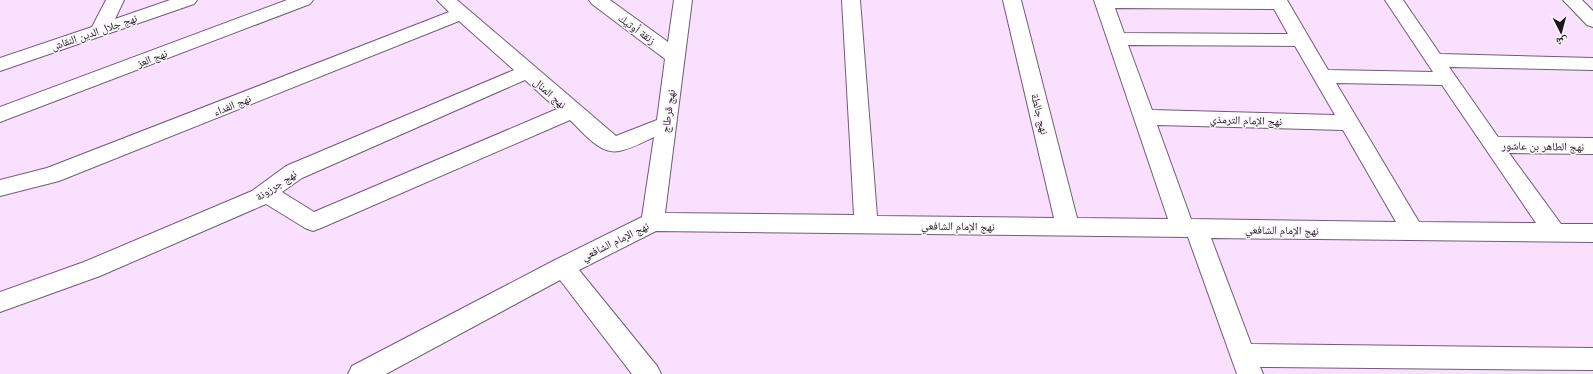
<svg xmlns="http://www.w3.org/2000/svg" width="1593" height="374" viewBox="0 0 1593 374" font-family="'Fira Sans','Noto Naskh Arabic',sans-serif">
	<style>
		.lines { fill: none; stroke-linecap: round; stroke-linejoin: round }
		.street-casing { stroke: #715c75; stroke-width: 2 }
		.street { fill: #fff; fill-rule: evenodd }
		.labels { text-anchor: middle; stroke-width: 3; stroke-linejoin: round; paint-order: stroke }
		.street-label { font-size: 11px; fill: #1e1520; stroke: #faf5fb }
	</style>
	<rect width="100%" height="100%" fill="#f9e0fe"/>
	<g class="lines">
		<!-- street casing -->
		<g class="street-casing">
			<path id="street" d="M 106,0 L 124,0 L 115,19 L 170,0 L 197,0 L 194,4 L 0,71 L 0,58 L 92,27 Z
				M 287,0 L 313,0 L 310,4 L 0,122 L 0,107 Z
				M 437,0 L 457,0 L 616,136 L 657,120 L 665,59 L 592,4 L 589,0 L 610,0 L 668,42 L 674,0 L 692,0 L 665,213 L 854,215 L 842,0 L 860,0 L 877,216 L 1054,218 L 1003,0 L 1021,0 L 1077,218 L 1168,219 L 1094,0 L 1287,0 L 1328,70 L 1433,72 L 1385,0 L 1403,0 L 1440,54 L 1593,58 L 1593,70 L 1449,67 L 1498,137 L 1593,138 L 1593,154 L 1509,153 L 1561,224 L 1593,224 L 1593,242 L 1211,238 L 1251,344 L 1593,348 L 1593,370 L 1260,367 L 1263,374 L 1237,374 L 1188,237 L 656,231 L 579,270 L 657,366 L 661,374 L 632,374 L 560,280 L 386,374 L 348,374 L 352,366 L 555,260 L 642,217 L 654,137 C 643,142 631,149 619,151 C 600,155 582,131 570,120 L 321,228 L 313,231 L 305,228 L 266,204 L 100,276 L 0,312 L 0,292 L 84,262 L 252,191 L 286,166 L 514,70 L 459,21 L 59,181 L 0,196 L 0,180 L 47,168 L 449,12 ZM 1115,8 L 1274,9 L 1288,34 L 1124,33 ZM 1128,45 L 1295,46 L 1335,115 L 1152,110 ZM 525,80 L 557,109 L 314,212 L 282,192 L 302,178 ZM 1336,83 L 1442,85 L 1536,223 L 1419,222 ZM 1157,125 L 1343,130 L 1396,222 L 1191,219 Z
				M 1563,0 L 1582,0 L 1593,11 L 1593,27 L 1587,25 Z"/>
		</g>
		<!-- street -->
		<use href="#street" class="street"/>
	</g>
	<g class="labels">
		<!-- street labels -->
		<g class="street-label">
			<text transform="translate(637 29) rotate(36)" y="4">زنقة أوتيك</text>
			<text transform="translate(94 32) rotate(-19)" y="4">نهج جلال الدين النقاش</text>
			<text transform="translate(152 58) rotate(-21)" y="4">نهج العز</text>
			<text transform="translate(550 93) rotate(42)" y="4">نهج المنال</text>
			<text transform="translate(232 105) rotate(-22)" y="4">نهج الفداء</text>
			<text transform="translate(668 111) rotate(-82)" y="4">نهج قرطاج</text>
			<text transform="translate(1040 114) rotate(76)" y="4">نهج جالطة</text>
			<text transform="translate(1246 120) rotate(2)" y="4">نهج الإمام الترمذي</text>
			<text transform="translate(1543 146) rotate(1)" y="4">نهج الطاهر بن عاشور</text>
			<text transform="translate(276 185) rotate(-33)" y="4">نهج جرزونة</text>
			<text transform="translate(958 226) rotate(1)" y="4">نهج الإمام الشافعي</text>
			<text transform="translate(1282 230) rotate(1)" y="4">نهج الإمام الشافعي</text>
			<text transform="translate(615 241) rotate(-26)" y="4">نهج الإمام الشافعي</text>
		</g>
	</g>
	<!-- north arrow -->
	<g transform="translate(1561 32) rotate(174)" stroke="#faf5fb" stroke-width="3" paint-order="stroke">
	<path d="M0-3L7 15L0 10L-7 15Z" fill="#1e1520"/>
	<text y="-6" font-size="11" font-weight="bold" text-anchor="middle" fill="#1e1520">ش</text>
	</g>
</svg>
